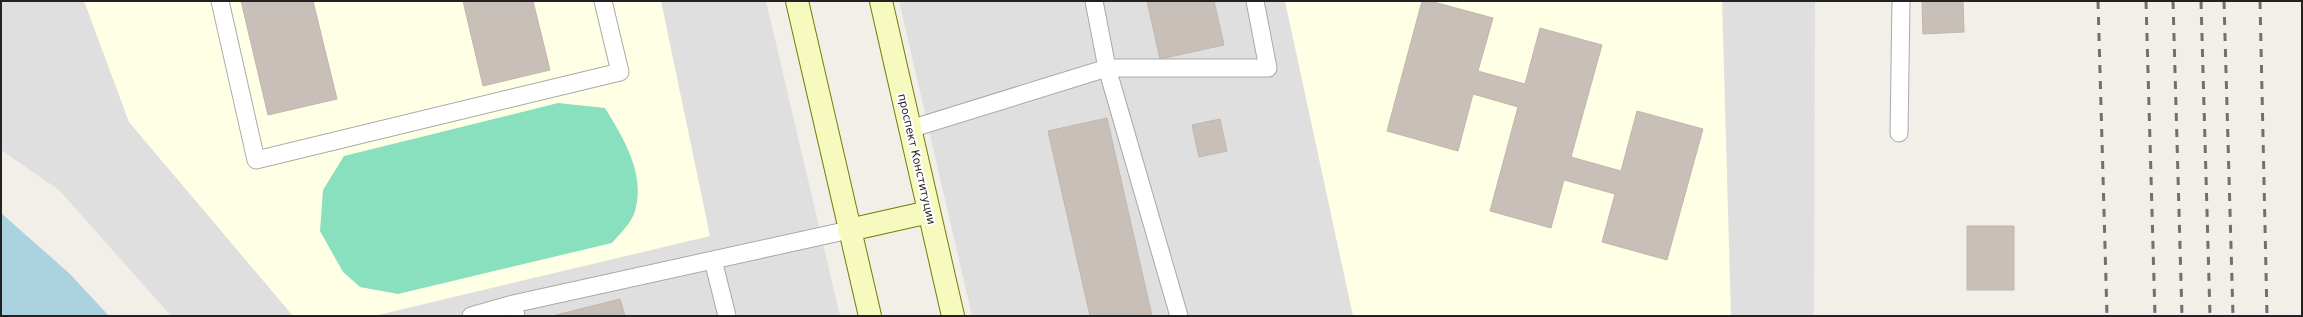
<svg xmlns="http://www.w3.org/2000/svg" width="2303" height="317" viewBox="0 0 2303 317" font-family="'DejaVu Sans',sans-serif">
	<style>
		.residential { fill: #e0dfdf }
		.education { fill: #ffffe5 }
		.pitch { fill: #88e0be }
		.water { fill: #aad3df }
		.building { fill: #c7bfb8; stroke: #c4b6ab }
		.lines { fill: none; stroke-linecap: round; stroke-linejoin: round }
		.service-casing { stroke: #a9a9a9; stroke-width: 19 }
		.secondary-casing { stroke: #707d05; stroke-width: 24 }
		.service { stroke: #fff; stroke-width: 17 }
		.secondary { stroke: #f7fabf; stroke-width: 22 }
		.rail { stroke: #707070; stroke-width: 3; stroke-dasharray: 8 8; stroke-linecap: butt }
		.labels { text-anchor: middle; stroke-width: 4; stroke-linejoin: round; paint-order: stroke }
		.street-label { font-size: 11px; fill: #222; stroke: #fff }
	</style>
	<rect width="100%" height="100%" fill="#f2efe9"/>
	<!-- residential -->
	<path class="residential" d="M 1,1 L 766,1 L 840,316 L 171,316 L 59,190 L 1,150 Z
		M 899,1 L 1815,1 L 1814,316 L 972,316 Z"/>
	<!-- education -->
	<path class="education" d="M 84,1 L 661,1 L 710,236 L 374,316 L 293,316 L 129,122 Z
		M 1285,1 L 1722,1 L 1731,316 L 1353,316 Z"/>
	<!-- pitch -->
	<path class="pitch" d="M 558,103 L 605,108 C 624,139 647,176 634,214 C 630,224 619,235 612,243 L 398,294 L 360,287 L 343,272 L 320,231 L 323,190 L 344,156 Z"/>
	<!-- water -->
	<path class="water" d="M 1,213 L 70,274 L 109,316 L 1,316 Z"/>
	<!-- building -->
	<path class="building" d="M 241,1 L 313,1 L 337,99 L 268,115 Z
		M 463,1 L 533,1 L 550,70 L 483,86 Z
		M 1147,1 L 1214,1 L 1224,45 L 1160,59 Z
		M 1422,1 L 1430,1 L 1493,18 L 1478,71 L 1525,84 L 1540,28 L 1602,45 L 1571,157 L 1621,171 L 1637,111 L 1703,129 L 1667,260 L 1602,242 L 1615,194 L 1564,180 L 1551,228 L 1490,211 L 1518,107 L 1473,94 L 1458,151 L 1387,131 Z
		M 1922,1 L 1963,1 L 1964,32 L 1923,34 Z
		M 1107,118 L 1152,316 L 1090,316 L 1048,131 Z
		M 1220,119 L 1227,151 L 1199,157 L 1192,125 Z
		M 1967,226 L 2014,226 L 2014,290 L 1967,290 Z
		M 620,299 L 625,316 L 556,316 L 556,315 Z"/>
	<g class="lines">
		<!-- service casing -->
		<g class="service-casing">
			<path id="service" d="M 220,1 L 256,160 L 620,72 L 603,1
				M 910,129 L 1107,68 L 1094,1
				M 1899,133 L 1901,1
				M 713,260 L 727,316
				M 471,316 L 513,304
				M 516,316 L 513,304 L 849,230
				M 1179,316 L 1107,68 L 1268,68 L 1255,1"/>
		</g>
		<!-- secondary casing -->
		<g class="secondary-casing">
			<path id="secondary" d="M 797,1 L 870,316
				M 881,1 L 953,316
				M 849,230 L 929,212"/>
		</g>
		<!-- service -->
		<use href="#service" class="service"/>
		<!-- secondary -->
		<use href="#secondary" class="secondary"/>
		<!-- rail -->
		<path class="rail" d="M 2098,1 L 2107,316
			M 2146,1 L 2155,316
			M 2173,1 L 2182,316
			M 2201,1 L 2210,316
			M 2224,1 L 2233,316
			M 2260,1 L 2267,316"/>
	</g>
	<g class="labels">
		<!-- street labels -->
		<g class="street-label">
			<text transform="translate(917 159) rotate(77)" y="4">проспект Конституции</text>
		</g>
	</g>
	<!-- border -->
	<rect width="2303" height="317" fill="none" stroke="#222222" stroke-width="4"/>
</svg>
